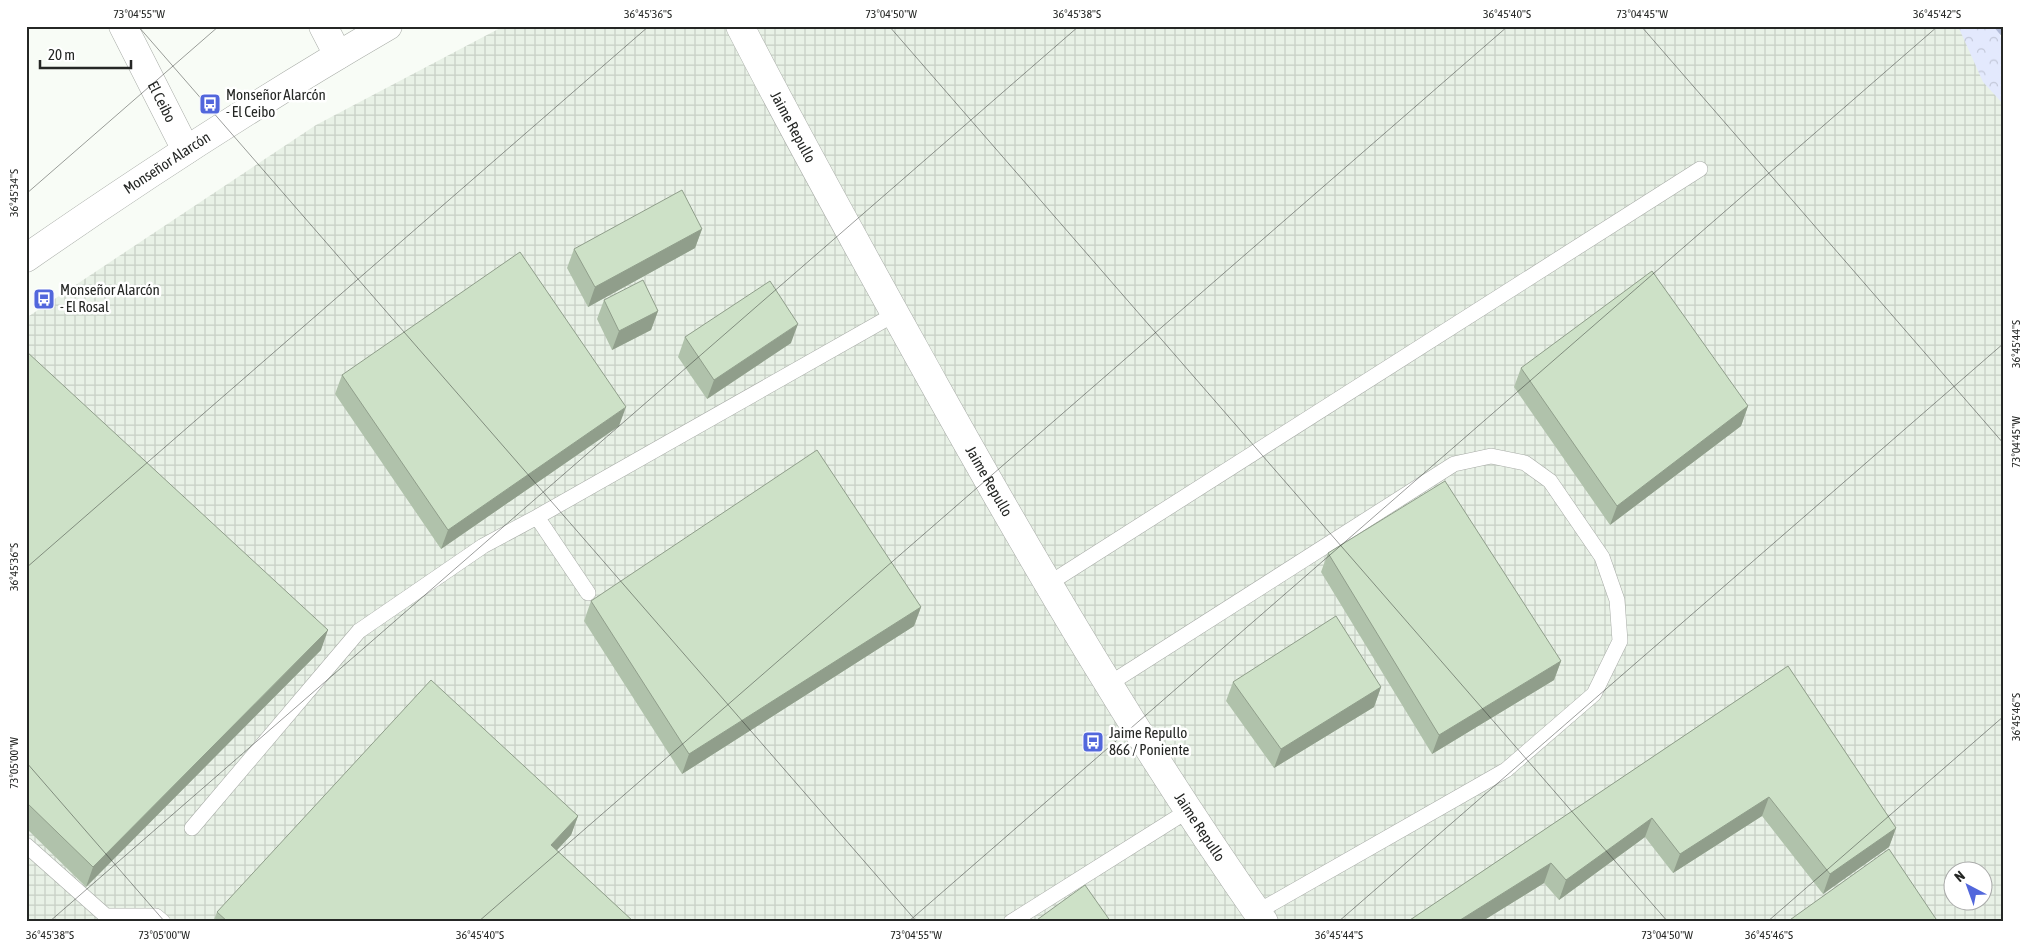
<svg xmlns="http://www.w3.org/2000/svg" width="2030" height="948" viewBox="0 0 2030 948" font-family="'Asap Condensed',sans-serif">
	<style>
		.industrial { fill: url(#industrial-grid); fill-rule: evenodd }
		.park { fill: url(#park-crowns) }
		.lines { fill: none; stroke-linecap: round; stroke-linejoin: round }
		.stream { stroke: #b3bcd8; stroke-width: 9 }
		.service-casing { stroke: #a8aca7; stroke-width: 16 }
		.minor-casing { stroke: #a8aca7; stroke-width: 29 }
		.tertiary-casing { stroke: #a8aca7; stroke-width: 29 }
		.service { stroke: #fff; stroke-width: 15 }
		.minor { stroke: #fff; stroke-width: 28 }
		.tertiary { stroke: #fff; stroke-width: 28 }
		.wall { fill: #b0c2ab }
		.shaded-wall { fill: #909e8b }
		.building { fill: #cde1c7; stroke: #909e8b }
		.ticks { fill: none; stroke: #252725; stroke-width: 1; stroke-opacity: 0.45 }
		.labels { text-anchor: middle; stroke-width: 5; stroke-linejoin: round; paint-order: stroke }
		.poi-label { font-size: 15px; fill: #252725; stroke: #fff; text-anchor: start }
		.street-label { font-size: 15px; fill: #252725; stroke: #fff }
		.neatline { fill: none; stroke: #252725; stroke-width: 2 }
		.ticks-label { font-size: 12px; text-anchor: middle; fill: #252725 }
	</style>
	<defs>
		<pattern id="industrial-grid" width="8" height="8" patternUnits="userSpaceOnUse" patternTransform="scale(1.25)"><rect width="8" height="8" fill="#e8f1e6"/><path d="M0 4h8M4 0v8" fill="none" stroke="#c7cfc5"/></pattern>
		<pattern id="park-crowns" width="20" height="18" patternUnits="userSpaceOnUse" patternTransform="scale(1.25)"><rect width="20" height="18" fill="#e3e9fd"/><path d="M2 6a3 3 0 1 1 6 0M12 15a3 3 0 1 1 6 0" fill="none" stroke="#c3c8d9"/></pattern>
	</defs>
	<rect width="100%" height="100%" fill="#f8fcf6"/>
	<!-- industrial -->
	<path class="industrial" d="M 504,26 L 1958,26 L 2004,89 L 2004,922 L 26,922 L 26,318 L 316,125 ZM 1952,870 L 1982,870 L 1982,900 L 1952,900 Z"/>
	<!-- park -->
	<path class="park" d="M 1958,26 L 1997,26 L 2004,48 L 2004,105 L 1983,82 Z"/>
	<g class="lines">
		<!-- stream -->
		<path class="stream" d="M 1999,26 L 2004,32"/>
		<!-- service casing -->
		<g class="service-casing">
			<path id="service" d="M 537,517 L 588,593
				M 1048,584 L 1700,169
				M 1109,684 L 1454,464 L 1491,456 L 1525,463 L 1550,481 L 1602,557 L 1617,600 L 1620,641 L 1594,694 L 1506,770 L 1257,912
				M 192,828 L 359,631 L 483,546 L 537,517 L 895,314
				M 26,845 L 106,916 L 156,916 L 163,922
				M 1011,922 L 1189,810"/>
		</g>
		<!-- minor casing -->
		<g class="minor-casing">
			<g id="minor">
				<path id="s1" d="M 123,26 L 186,150"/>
				<path d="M 323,26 L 338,55"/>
			</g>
		</g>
		<!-- tertiary casing -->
		<g class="tertiary-casing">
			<g id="tertiary">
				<path id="s2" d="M 740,26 C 802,147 868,265 934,384 C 1036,567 1143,749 1264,922"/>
				<path id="s3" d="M 26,258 C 144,176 264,98 388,26"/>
			</g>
		</g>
		<!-- service -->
		<use href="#service" class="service"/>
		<!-- minor -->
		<use href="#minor" class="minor"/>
		<!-- tertiary -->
		<use href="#tertiary" class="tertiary"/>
	</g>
	<!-- wall -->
	<path class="wall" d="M 702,229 L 695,248 L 588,307 L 567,268 L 574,249 Z
		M 604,300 L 658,311 L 651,330 L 612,350 L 597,319 Z
		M 685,337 L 791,343 L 707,399 L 678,357 Z
		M 26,351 L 321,650 L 86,887 L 26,828 Z
		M 1521,368 L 1748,406 L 1741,426 L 1610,525 L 1514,387 Z
		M 342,375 L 619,426 L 441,549 L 335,394 Z
		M 1328,553 L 1561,661 L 1554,680 L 1432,754 L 1321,572 Z
		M 591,601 L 921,607 L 914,626 L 682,774 L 584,621 Z
		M 1788,666 L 1896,828 L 1889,847 L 1823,894 L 1762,816 L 1673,873 L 1645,837 L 1559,900 L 1544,883 L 1481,922 L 1407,922 Z
		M 1233,682 L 1381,687 L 1374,707 L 1274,768 L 1226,701 Z
		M 578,816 L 571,835 L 557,850 L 634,922 L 213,922 L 217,912 Z"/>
	<!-- shaded-wall -->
	<path class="shaded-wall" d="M 702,229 L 695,248 L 588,307 L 595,287 Z
		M 658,311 L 651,330 L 612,350 L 619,331 Z
		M 798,324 L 791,343 L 707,399 L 714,380 Z
		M 1748,406 L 1741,426 L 1610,525 L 1617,506 Z
		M 626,407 L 619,426 L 441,549 L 448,530 Z
		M 921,607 L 914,626 L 682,774 L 689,754 Z
		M 328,630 L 321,650 L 86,887 L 93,867 Z
		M 1561,661 L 1554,680 L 1432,754 L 1439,735 Z
		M 1381,687 L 1374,707 L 1274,768 L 1281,749 Z
		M 1769,797 L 1762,816 L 1673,873 L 1680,854 Z
		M 578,816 L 571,835 L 544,864 L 551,845 Z
		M 1652,818 L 1645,837 L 1559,900 L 1566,880 Z
		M 1896,828 L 1889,847 L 1823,894 L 1830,874 Z
		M 1551,863 L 1544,883 L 1481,922 L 1457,922 Z"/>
	<!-- building -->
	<path class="building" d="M 682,190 L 702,229 L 595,287 L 574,249 Z
		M 520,252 L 626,407 L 448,530 L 342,375 Z
		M 1652,271 L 1748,406 L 1617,506 L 1521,368 Z
		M 643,280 L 658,311 L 619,331 L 604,300 Z
		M 770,281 L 798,324 L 714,380 L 685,337 Z
		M 26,351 L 328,630 L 93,867 L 26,802 Z
		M 817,450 L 921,607 L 689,754 L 591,601 Z
		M 1445,481 L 1561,661 L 1439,735 L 1328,553 Z
		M 1336,616 L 1381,687 L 1281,749 L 1233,682 Z
		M 1788,666 L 1896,828 L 1830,874 L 1769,797 L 1680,854 L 1652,818 L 1566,880 L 1551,863 L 1457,922 L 1407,922 Z
		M 431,680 L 578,816 L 551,845 L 634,922 L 228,922 L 217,912 Z
		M 1889,849 L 1938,922 L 1787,922 Z
		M 1085,885 L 1111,922 L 1034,922 Z"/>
	<!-- ticks -->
	<path class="ticks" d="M 138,26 L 917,922M 889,26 L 1668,922M 1641,26 L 2004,444M 26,194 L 219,26M 26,568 L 649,26M 26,762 L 165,922M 49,922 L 1079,26M 478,922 L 1508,26M 908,922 L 1938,26M 1338,922 L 2004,343M 1767,922 L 2004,716"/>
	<!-- icons -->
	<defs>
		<g id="bus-square" transform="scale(1.125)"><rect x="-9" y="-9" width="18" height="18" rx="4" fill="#5267dc" stroke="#fff"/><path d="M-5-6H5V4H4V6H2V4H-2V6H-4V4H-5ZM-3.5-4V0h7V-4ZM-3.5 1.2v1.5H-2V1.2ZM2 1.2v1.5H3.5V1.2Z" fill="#fff"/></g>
	</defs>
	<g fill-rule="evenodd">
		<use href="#bus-square" x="210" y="104"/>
		<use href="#bus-square" x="44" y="299"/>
		<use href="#bus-square" x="1093" y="742"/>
	</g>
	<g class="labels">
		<!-- poi labels -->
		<g class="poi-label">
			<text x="226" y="100">Monseñor Alarcón<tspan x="226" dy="17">- El Ceibo</tspan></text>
			<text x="60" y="295">Monseñor Alarcón<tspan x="60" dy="17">- El Rosal</tspan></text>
			<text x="1109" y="738">Jaime Repullo<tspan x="1109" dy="17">866 / Poniente</tspan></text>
		</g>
		<!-- street labels -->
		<g class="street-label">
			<text dy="5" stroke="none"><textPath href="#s1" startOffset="85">El Ceibo</textPath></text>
			<text dy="5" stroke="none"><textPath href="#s2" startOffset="114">Jaime Repullo</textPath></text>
			<text dy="5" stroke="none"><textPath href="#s3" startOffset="170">Monseñor Alarcón</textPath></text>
			<text dy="5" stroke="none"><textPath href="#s2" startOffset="519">Jaime Repullo</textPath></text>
			<text dy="5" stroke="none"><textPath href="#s2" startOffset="924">Jaime Repullo</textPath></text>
		</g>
	</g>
	<!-- border -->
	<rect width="2030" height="948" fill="none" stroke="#ffffff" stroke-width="55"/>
	<!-- north arrow -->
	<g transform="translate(1968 886) rotate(319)"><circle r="24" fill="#ffffff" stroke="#a8a9a8"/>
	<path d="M0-4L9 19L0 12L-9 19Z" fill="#5267dc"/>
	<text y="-8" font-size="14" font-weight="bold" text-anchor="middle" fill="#252725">N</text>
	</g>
	<!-- scale -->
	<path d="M40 60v8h91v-8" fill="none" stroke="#252725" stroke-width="2.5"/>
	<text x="48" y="60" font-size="15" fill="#252725" stroke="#ffffff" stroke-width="4" paint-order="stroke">20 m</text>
	<rect x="28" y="28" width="1974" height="892" class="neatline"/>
	<g class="ticks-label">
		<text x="139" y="18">73°04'55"W</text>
		<text x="648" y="18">36°45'36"S</text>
		<text x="891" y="18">73°04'50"W</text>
		<text x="1077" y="18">36°45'38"S</text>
		<text x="1507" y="18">36°45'40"S</text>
		<text x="1642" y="18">73°04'45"W</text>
		<text x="1937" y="18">36°45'42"S</text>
		<text transform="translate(14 193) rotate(-90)" y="4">36°45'34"S</text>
		<text transform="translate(2016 344) rotate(-90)" y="4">36°45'44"S</text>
		<text transform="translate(2016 442) rotate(-90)" y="4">73°04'45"W</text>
		<text transform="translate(14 567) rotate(-90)" y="4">36°45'36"S</text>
		<text transform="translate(2016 717) rotate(-90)" y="4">36°45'46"S</text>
		<text transform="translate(14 763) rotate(-90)" y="4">73°05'00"W</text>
		<text x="50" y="939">36°45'38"S</text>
		<text x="164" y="939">73°05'00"W</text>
		<text x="480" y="939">36°45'40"S</text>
		<text x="916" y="939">73°04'55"W</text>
		<text x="1339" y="939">36°45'44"S</text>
		<text x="1667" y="939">73°04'50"W</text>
		<text x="1769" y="939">36°45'46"S</text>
	</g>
</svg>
